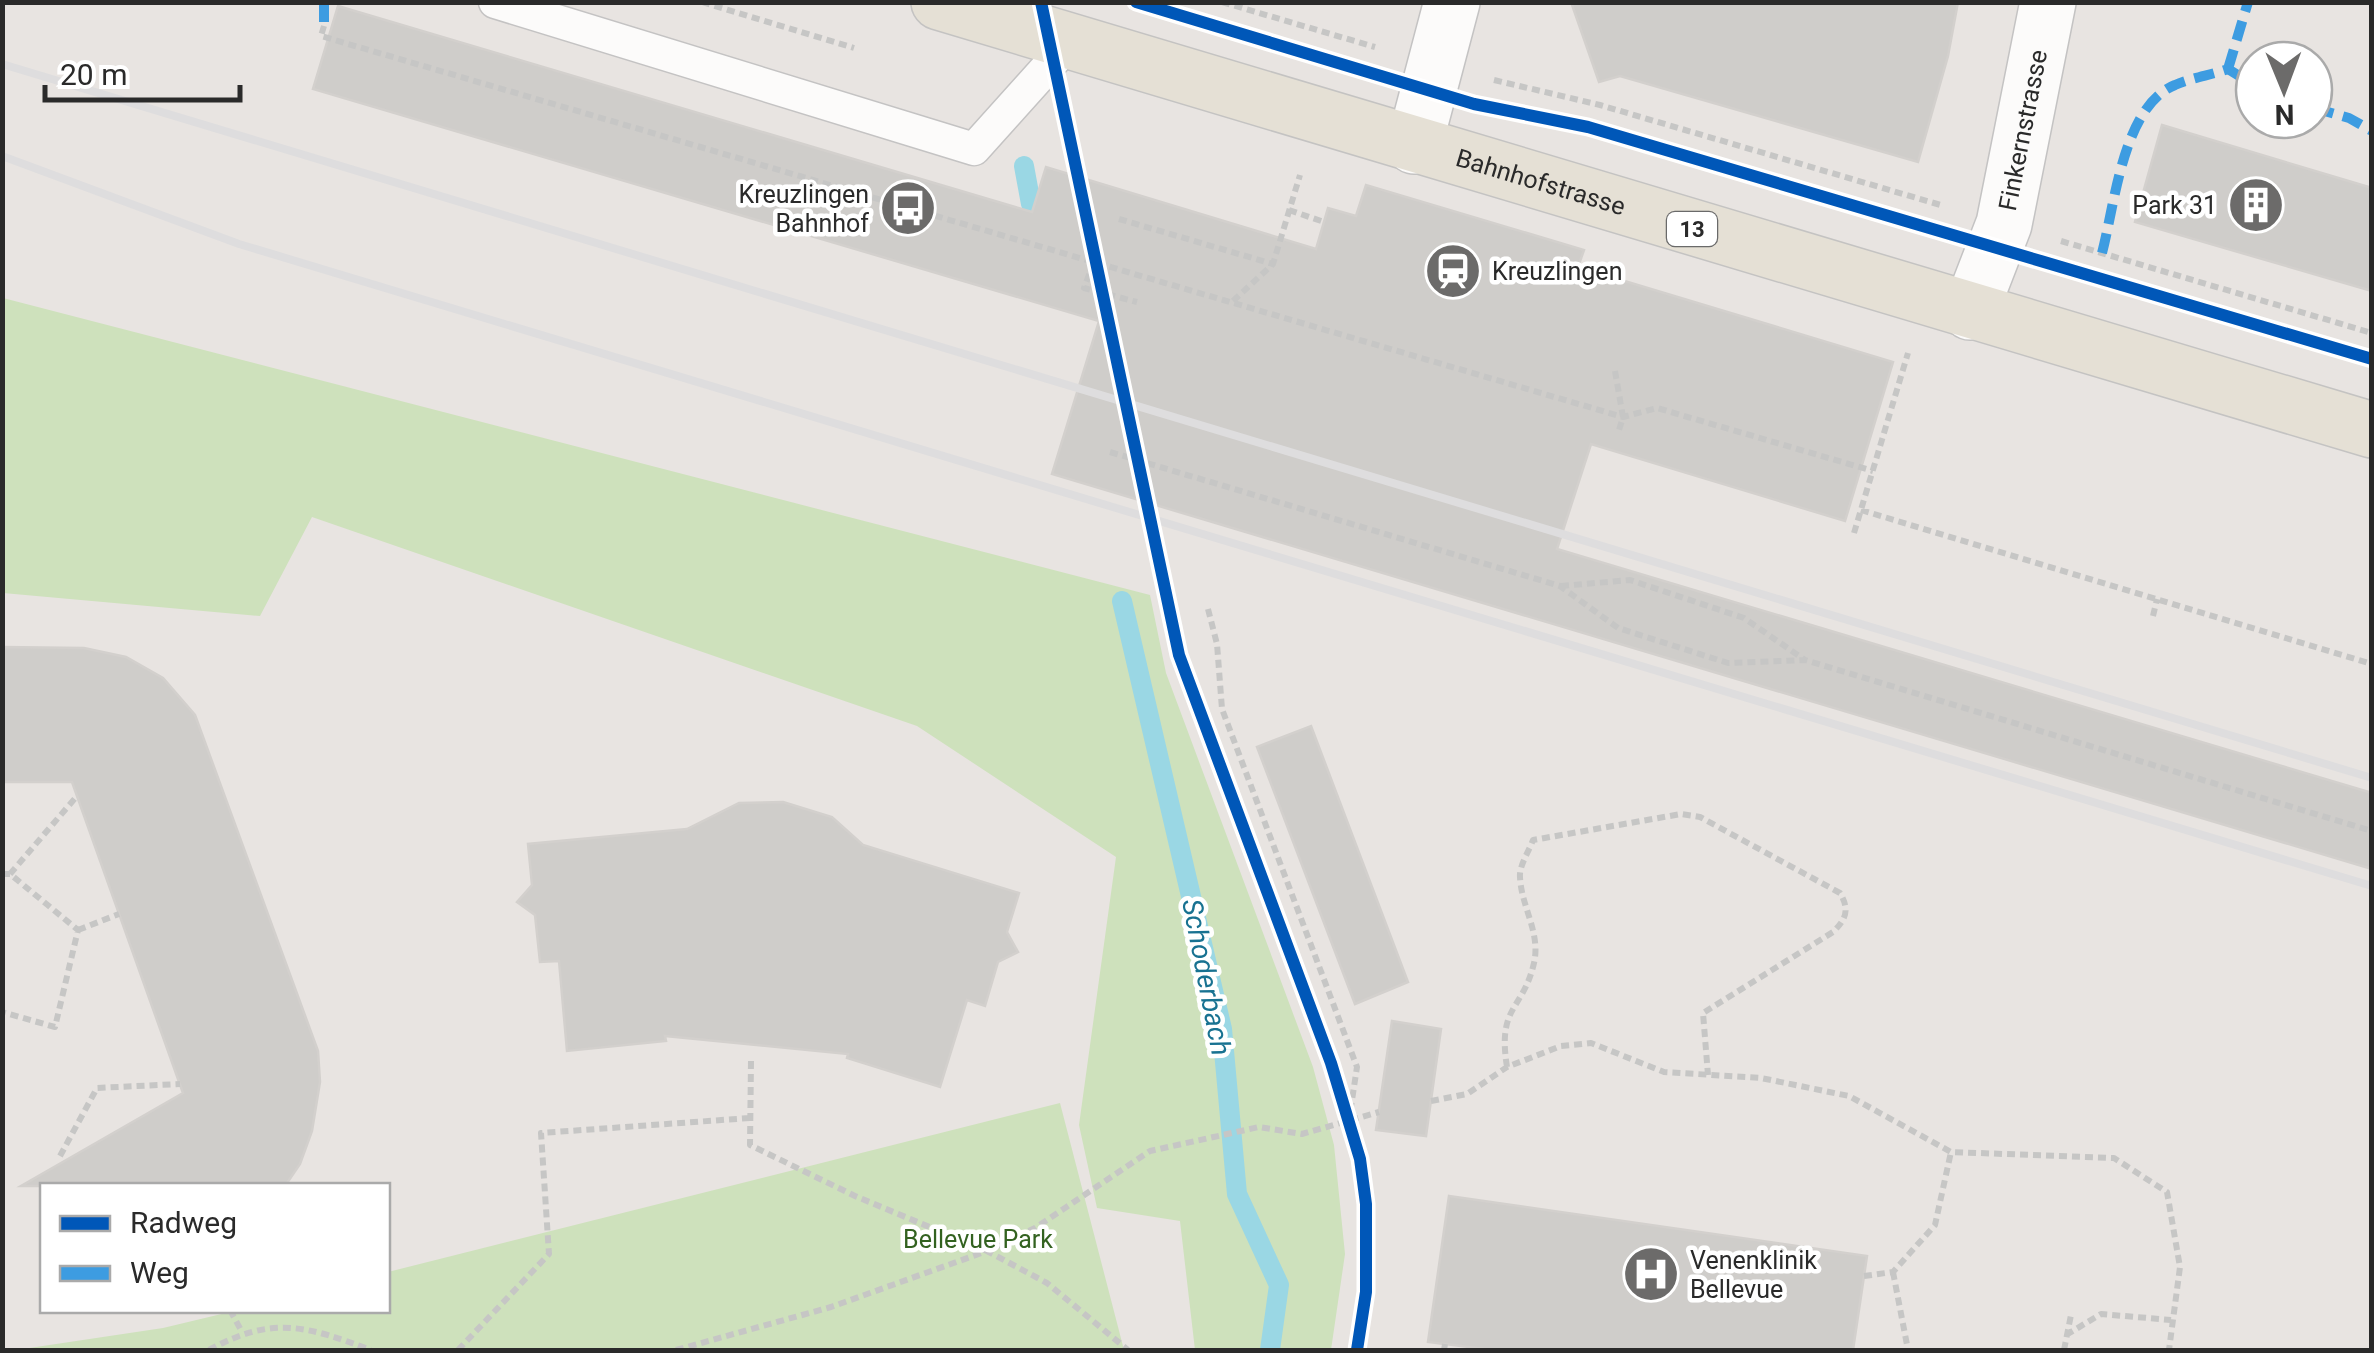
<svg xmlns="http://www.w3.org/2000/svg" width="2374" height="1353" viewBox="0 0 2374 1353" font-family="Roboto,sans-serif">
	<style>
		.green { fill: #cee1bc }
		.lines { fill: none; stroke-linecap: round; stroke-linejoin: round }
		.stream { stroke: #9ad7e4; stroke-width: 20 }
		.building { fill: #cfcdca; stroke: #d3d0cd; stroke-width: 2.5 }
		.lane-casing { stroke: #c4c3c3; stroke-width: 35 }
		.street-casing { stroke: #c4c3c3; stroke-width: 58 }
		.primary-casing { stroke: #c4c3c2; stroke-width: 58 }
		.path { stroke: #c6c6c5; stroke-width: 6; stroke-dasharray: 8 5; stroke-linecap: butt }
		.lane { stroke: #fcfbfa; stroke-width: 32 }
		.street { stroke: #fcfbfa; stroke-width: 55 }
		.primary { stroke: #e5e0d5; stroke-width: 55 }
		.rail { stroke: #deddde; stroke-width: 8 }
		.quiet { stroke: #3d9ce1; stroke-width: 10; stroke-dasharray: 20 10; stroke-linecap: butt }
		.cycleway-casing { stroke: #fff; stroke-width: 19 }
		.cycleway { stroke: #0057b8; stroke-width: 12 }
		.labels { text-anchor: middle; stroke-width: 9; stroke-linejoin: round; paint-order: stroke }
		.shield { fill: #fff; stroke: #6a6a6a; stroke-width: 2.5 }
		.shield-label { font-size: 22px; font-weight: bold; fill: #2a2a2a }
		.street-label { font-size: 25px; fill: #2a2a2a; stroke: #fff }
		.poi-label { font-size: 25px; fill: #2a2a2a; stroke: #fff; text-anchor: end }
		.park-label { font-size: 25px; fill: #336220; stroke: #fff }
		.water-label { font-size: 28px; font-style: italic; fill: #187291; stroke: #fff }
	</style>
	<rect width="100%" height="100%" fill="#e8e4e1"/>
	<!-- green -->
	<path class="green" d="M 3,298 L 1150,595 L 1166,673 L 1313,1067 L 1334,1145 L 1345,1254 L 1331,1350 L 1195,1350 L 1180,1221 L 1097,1208 L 1079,1125 L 1116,857 L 917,726 L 312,517 L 260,616 L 3,593 Z
		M 1060,1103 L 1124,1350 L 16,1350 L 163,1328 L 234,1311 L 388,1310 L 388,1272 Z"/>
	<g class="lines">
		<!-- stream -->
		<path class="stream" d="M 1024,166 L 1031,204
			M 1122,601 L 1222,1029 L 1237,1194 L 1279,1285 L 1270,1350"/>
	</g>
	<!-- building -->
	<path class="building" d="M 1571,2 L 1958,2 L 1948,56 L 1918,162 L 1620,76 L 1599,82 Z
		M 338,6 L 1032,212 L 1046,167 L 1316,249 L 1328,208 L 1356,216 L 1366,185 L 1584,250 L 1578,267 L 1893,362 L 1845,521 L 1591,444 L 1557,549 L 2372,793 L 2372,869 L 1052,474 L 1099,321 L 313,89 Z
		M 2162,125 L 2372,188 L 2372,291 L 2135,222 Z
		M 2,647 L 84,648 L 126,657 L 163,678 L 195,715 L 318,1051 L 320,1082 L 312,1131 L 300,1164 L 285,1186 L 21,1186 L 183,1093 L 72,782 L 2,782 Z
		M 1311,726 L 1408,982 L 1355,1004 L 1257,747 Z
		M 783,802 L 832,817 L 863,845 L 1019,893 L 1007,932 L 1018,952 L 998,962 L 985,1006 L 967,1000 L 940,1087 L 847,1058 L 848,1054 L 665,1036 L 666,1041 L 567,1051 L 559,961 L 540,962 L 535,915 L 517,902 L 532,885 L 528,844 L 687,829 L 739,803 Z
		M 1392,1021 L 1441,1029 L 1426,1136 L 1376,1130 Z
		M 1449,1196 L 1867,1256 L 1853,1350 L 1493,1350 L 1428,1342 Z"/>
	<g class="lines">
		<!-- lane casing -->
		<g class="lane-casing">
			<path id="lane" d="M 495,2 L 974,149 L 1071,41"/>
		</g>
		<!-- street casing -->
		<g class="street-casing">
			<g id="street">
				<path d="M 1414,146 L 1452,2"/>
				<path id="s1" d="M 1970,312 L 2004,224 L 2048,2"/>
			</g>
		</g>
		<!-- primary casing -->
		<g class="primary-casing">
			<g id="primary">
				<path id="s2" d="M 939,2 L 2372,430"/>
			</g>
		</g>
		<!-- path -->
		<path class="path" d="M 702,2 L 854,48
			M 1222,2 L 1375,47
			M 324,26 L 321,36 L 1623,417 L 1657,408 L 1873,471
			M 1494,80 L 1600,105 L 1944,206
			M 1289,210 L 1324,222
			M 1119,219 L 1273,264
			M 2061,241 L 2372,333
			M 1094,262 L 1084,288 L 1137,302
			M 1233,301 L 1273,264 L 1300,175
			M 1615,371 L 1623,417 L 1619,430
			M 1110,452 L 1560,586 L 1618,628 L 1728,663 L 1805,660 L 2372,831
			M 1861,510 L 2372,664
			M 1854,533 L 1908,353
			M 1561,586 L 1630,580 L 1744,618 L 1805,660
			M 1208,609 L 1217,644 L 1222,709 L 1357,1067 L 1349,1120
			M 2153,616 L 2157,599
			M 2,874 L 10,874 L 78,930 L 55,1027 L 2,1012
			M 10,874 L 77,796
			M 78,930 L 119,914
			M 751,1061 L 750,1145 L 855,1196 L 987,1251 L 1035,1228 L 1150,1151 L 1259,1127 L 1302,1134 L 1379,1112
			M 1507,1067 C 1497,1005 1523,1011 1534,963 C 1541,933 1521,906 1520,877 C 1519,866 1529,851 1533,840 L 1681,814 L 1700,817 L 1840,893 C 1850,910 1846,919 1833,932 L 1703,1013 L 1708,1075
			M 1431,1101 L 1467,1094 L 1507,1067 L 1561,1046 L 1591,1043 L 1664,1072 L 1761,1078 L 1849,1096 L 1951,1152 L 2114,1158 L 2167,1192 L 2180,1267 L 2169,1350
			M 60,1156 L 97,1088 L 180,1084
			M 1893,1272 L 1908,1350
			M 1864,1276 L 1893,1272 L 1935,1225 L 1951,1152
			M 230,1310 L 242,1332
			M 2066,1335 L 2101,1314 L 2171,1320
			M 209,1350 C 273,1315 306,1326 371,1350
			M 458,1350 L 549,1254 L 541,1133 L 750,1118
			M 676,1350 L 831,1307 L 987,1251 L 1047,1283 L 1128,1350
			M 1444,1350 L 1445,1344
			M 2064,1350 L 2071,1315"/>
		<!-- lane -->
		<use href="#lane" class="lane"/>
		<!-- street -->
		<use href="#street" class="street"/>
		<!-- primary -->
		<use href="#primary" class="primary"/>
		<!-- rail -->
		<path class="rail" d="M 2,64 L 2372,778
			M 2,156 L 239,244 L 2372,886"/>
		<!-- quiet -->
		<path class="quiet" d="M 324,2 L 324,26
			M 2228,69 L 2248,2
			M 2314,108 L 2349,118 L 2372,131
			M 2102,253 C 2115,204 2123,106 2175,85 C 2191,78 2211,75 2228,69 L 2254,85"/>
		<!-- cycleway casing -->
		<g class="cycleway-casing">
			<path id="cycleway" d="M 1041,2 L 1179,655 L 1331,1063 L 1360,1159 L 1366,1204 L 1366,1292 L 1357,1350
				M 1136,2 L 1474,104 L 1588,127 L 2372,359"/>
		</g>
		<!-- cycleway -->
		<use href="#cycleway" class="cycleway"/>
	</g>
	<!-- icons -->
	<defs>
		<g id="building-disc" transform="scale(2.875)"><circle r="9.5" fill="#6c6b6a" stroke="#fff"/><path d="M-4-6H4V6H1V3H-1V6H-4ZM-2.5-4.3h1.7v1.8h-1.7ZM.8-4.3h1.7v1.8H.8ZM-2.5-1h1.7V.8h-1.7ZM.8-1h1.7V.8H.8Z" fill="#fff"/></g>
		<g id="bus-disc" transform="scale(2.875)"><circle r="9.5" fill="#6c6b6a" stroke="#fff"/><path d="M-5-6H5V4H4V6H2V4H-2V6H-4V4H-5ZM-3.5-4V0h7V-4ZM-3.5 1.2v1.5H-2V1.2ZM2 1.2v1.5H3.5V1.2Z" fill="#fff"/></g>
		<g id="station-disc" transform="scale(2.875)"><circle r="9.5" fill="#6c6b6a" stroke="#fff"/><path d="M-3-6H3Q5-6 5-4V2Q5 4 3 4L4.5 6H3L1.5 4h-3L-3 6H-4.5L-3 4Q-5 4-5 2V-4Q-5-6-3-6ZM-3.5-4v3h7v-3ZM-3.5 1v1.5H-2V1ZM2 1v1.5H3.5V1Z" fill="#fff"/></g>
		<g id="hospital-disc" transform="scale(2.875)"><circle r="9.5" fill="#6c6b6a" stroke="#fff"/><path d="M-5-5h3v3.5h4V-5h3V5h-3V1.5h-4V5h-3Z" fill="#fff"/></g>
	</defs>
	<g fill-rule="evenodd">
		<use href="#building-disc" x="2256" y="205"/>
		<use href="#bus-disc" x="908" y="208"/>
		<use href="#station-disc" x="1453" y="271"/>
		<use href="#hospital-disc" x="1651" y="1274"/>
	</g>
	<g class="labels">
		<!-- shield labels -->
		<rect class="shield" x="1667" y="212" width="50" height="34" rx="8"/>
		<g class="shield-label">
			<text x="1692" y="237">13</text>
		</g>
		<!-- street labels -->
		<g class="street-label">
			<text dy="9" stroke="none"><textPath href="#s1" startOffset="190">Finkernstrasse</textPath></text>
			<text dy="9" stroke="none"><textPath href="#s2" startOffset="628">Bahnhofstrasse</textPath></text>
		</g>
		<!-- poi labels -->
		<g class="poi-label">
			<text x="869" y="203">Kreuzlingen<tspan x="869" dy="29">Bahnhof</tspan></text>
			<text x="2217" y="214">Park 31</text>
			<text x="1492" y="280" text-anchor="start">Kreuzlingen</text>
			<text x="1690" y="1269" text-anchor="start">Venenklinik<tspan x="1690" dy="29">Bellevue</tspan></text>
		</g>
		<!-- park labels -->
		<g class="park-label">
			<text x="978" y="1248">Bellevue Park</text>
		</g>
		<!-- water labels -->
		<g class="water-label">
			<text transform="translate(1207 977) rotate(79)" y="10">Schoderbach</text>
		</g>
	</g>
	<!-- border -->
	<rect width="2374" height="1353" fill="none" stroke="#2a2a2a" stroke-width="10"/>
	<!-- legend -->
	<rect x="40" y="1183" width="350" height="130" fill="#ffffff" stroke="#aaaaaa" stroke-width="2.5"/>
	<rect x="60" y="1216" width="50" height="15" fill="#0057b8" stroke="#aaaaaa" stroke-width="2.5"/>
	<text x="130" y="1233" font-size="30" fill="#2a2a2a">Radweg</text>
	<rect x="60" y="1266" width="50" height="15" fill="#3d9ce1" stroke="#aaaaaa" stroke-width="2.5"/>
	<text x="130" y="1283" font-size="30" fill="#2a2a2a">Weg</text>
	<!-- north arrow -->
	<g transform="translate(2284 90) rotate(179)"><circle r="48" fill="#ffffff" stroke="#aaaaaa" stroke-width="2.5"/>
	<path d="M0-8L18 38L0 25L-18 38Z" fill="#6c6b6a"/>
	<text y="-15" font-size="28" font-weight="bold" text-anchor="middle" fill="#2a2a2a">N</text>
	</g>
	<!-- scale -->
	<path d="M45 85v15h195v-15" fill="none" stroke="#2a2a2a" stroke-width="5"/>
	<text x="60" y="85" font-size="30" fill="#2a2a2a" stroke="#ffffff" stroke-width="8" paint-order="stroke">20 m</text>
</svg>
